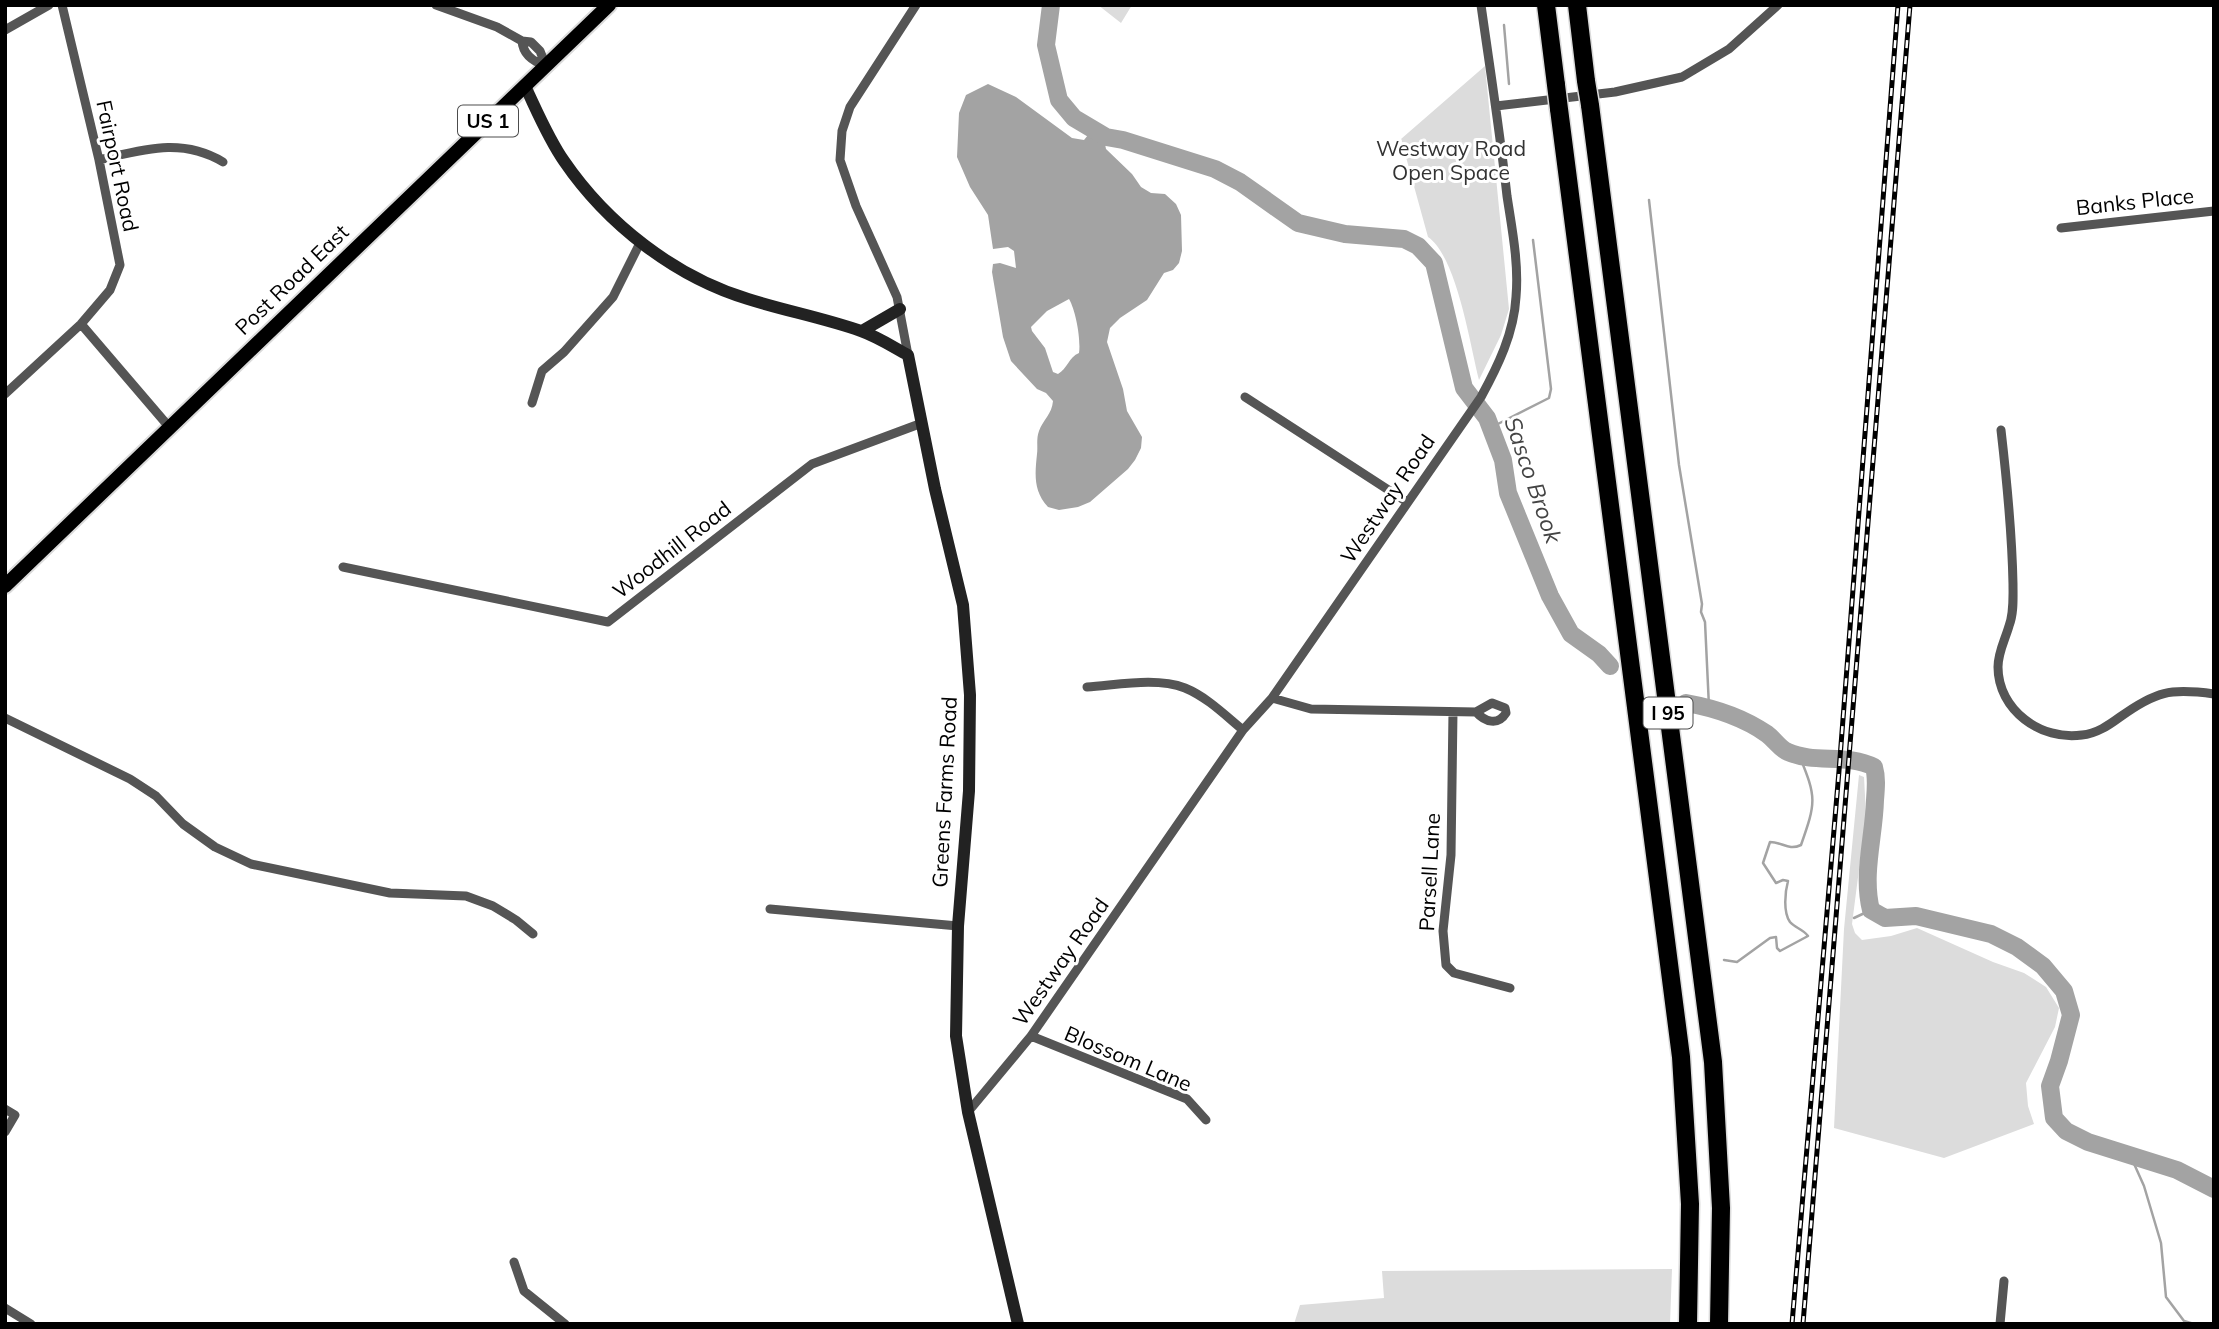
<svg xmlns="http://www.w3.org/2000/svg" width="2219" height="1329" viewBox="0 0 2219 1329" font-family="Mulish,sans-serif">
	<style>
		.green { fill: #dcdcdc }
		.water { fill: #a3a3a3; fill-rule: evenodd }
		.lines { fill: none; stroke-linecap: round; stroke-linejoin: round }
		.stream { stroke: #a3a3a3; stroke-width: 2.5 }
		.river { stroke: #a3a3a3; stroke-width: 18 }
		.primary-casing { stroke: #dbdbdb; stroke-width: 18 }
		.highway-casing { stroke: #dbdbdb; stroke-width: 21 }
		.street { stroke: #555; stroke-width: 9 }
		.secondary { stroke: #222; stroke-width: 12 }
		.primary { stroke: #000; stroke-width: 14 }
		.highway { stroke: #000; stroke-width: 18 }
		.rail-casing { stroke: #000; stroke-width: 5 }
		.rail { stroke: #fff; stroke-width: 2.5; stroke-dasharray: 8; stroke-linecap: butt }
		.highway-bridge-casing { stroke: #dbdbdb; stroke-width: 21; stroke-linecap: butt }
		.highway-bridge { stroke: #000; stroke-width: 18 }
		.labels { text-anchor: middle; stroke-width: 6; stroke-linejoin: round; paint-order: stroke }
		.shield { fill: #fff; stroke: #4c4c4c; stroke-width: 2 }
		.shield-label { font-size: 19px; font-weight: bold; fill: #000 }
		.park-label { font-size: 21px; fill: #333; stroke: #fff }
		.street-label { font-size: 21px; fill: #000; stroke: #fff }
		.water-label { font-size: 23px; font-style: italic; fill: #444; stroke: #fff }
	</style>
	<rect width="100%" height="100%" fill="#fff"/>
	<!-- green -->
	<path class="green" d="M 1098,5 L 1132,5 L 1121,23 Z
		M 1485,66 L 1509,309 L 1501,335 L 1479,380 C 1470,345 1457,257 1428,237 L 1401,139 Z
		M 1859,775 L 1864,777 L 1866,815 L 1852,924 L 1855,933 L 1862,940 L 1891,936 L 1917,928 L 1993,962 L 2024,973 L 2046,987 L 2059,1008 L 2055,1027 L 2026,1083 L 2028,1106 L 2034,1124 L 1944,1158 L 1834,1128 L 1844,929 Z
		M 1672,1269 L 1670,1324 L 1294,1324 L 1300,1305 L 1384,1298 L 1382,1271 Z"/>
	<!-- water -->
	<path class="water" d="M 988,84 L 1016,97 L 1072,138 L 1084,140 L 1088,135 L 1105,144 L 1106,149 L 1132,174 L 1141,187 L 1151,193 L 1165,194 L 1176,204 L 1181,215 L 1182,251 L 1179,263 L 1173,270 L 1164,273 L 1147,300 L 1120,318 L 1110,328 L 1107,342 L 1123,389 L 1127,411 L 1142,437 L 1141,448 L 1135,460 L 1128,469 L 1090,502 L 1078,507 L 1059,510 L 1048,507 C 1033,491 1035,474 1037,454 C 1038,446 1036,439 1039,431 C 1043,420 1052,414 1053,401 L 1046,393 L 1037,389 L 1011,361 L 1003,337 L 992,272 L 993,264 L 1000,263 L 1016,268 L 1014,251 L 1008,247 L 993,249 L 988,215 L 970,187 L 957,157 L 959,113 L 966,95 ZM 1069,299 C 1076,311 1081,340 1079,353 C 1069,357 1067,369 1058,374 L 1053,372 L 1045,348 L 1032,331 L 1031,327 L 1047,311 Z"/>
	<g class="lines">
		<!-- stream -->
		<path class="stream" d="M 1504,25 L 1509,84
			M 1649,200 L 1679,465 L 1702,604 L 1701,612 L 1705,622 L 1709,707
			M 1490,428 L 1549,398 L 1551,389 L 1533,240
			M 1854,918 L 1871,910
			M 1724,960 L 1737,962 L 1770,938 L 1776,937 L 1777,948 L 1780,951 L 1808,936 C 1803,929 1795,928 1790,922 C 1783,912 1785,892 1788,881 L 1783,880 L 1776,883 L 1763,863 L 1770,842 C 1783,842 1788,851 1801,845 C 1816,802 1817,798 1799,755
			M 2131,1157 L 2144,1186 L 2161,1243 L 2166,1297 L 2184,1321 L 2194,1324"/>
		<!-- river -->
		<path class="river" d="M 1051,5 L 1046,45 L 1059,100 L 1074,118 L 1106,137 L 1123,140 L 1215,169 L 1240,182 L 1298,223 L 1345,234 L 1404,239 L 1418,246 L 1434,263 L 1464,388 L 1487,418 L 1503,460 L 1508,493 L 1550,596 L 1571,634 L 1599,654 L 1610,666
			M 1686,703 C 1714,708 1744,718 1767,734 C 1775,740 1780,749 1788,752 C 1815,764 1847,753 1874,767 C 1877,777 1876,788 1875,800 C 1874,837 1862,874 1871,910 L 1885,918 L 1916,916 L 1991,934 L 2017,947 L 2043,966 L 2064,991 L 2071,1015 L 2059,1061 L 2050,1086 L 2054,1118 L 2066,1131 L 2088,1142 L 2177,1170 L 2214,1189"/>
		<!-- primary casing -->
		<g class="primary-casing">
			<path id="primary" d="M 5,586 L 609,5"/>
		</g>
		<!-- highway casing -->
		<g class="highway-casing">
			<path id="highway" d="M 1546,5 L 1556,85
				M 1577,5 L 1586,81
				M 1590,105 L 1713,1062 L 1721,1208 L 1719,1324
				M 1559,109 L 1681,1057 L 1690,1204 L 1688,1324"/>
		</g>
		<!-- street -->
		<path class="street" d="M 436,5 L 497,27 L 522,41 L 531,42 L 540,51 L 546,66
			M 5,30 L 49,5
			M 522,41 C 523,55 534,62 546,66
			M 1496,106 L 1615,92 L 1682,77 L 1729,49 L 1778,5
			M 99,160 C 143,150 181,137 223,162
			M 2061,228 L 2214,211
			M 81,324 L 170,428
			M 908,355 L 897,297 L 856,206 L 840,160 L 842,131 L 850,107 L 916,5
			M 5,394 L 81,324 L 110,290 L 120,265 L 99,160 L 62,5
			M 1245,397 L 1407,502
			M 532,403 L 542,371 L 564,352 L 613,297 L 641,241
			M 2001,430 C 2007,482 2012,532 2013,584 C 2013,598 2014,613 2009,626 C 2005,640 1998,652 1998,667 C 1998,710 2041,741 2082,735 C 2096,734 2109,725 2120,717 C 2156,691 2170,688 2214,694
			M 343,567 L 608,622 L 812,464 L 922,423
			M 1087,687 C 1118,685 1156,677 1185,688 C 1207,697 1226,716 1243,730
			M 1272,698 L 1311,709 L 1476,712 L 1492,703 L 1505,708 L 1506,713 C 1498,726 1485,722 1476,712
			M 1453,712 L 1451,855 L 1443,931 L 1446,965 L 1454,973 L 1510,988
			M 5,718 L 130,779 L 156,796 L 183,824 L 215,847 L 251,864 L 390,893 L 466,896 L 493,906 L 516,920 L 533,934
			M 770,909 L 958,926
			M 1031,1036 L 1187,1099 L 1206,1120
			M 5,1109 L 15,1115 L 5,1132
			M 968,1112 L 1031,1036 L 1243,730 L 1272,698 L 1481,397 C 1498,366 1514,333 1516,297 C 1519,263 1512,229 1507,196 C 1500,132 1490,69 1481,5
			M 514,1262 L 524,1291 L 565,1324
			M 5,1308 L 31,1324
			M 2000,1324 L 2004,1281"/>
		<!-- secondary -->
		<path class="secondary" d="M 525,86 C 537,111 548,138 564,161 C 607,224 675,277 748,299 C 786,311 824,318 861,331 C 878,337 893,347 908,355 L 935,489 L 963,605 L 970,695 L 969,791 L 958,926 L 956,1036 L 968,1112 L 1018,1324
			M 862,331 L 900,309"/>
		<!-- primary -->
		<use href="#primary" class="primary"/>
		<!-- highway -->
		<use href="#highway" class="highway"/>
		<!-- rail casing -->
		<g class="rail-casing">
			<path id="rail" d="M 1792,1324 L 1839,771 L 1898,5
				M 1803,1324 L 1910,5"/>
		</g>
		<!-- rail -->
		<use href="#rail" class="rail"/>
		<!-- highway-bridge casing -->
		<g class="highway-bridge-casing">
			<path id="highway-bridge" d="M 1586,81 L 1590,105
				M 1556,85 L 1559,109"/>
		</g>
		<!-- highway-bridge -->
		<use href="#highway-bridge" class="highway-bridge"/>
	</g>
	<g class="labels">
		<!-- shield labels -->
		<g class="shield">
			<rect x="458" y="105.5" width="60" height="31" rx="5"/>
			<rect x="1643.5" y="697.5" width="49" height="31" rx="5"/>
		</g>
		<g class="shield-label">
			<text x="488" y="128">US 1</text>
			<text x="1668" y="720">I 95</text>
		</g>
		<!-- park labels -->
		<g class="park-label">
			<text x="1451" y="156">Westway Road<tspan x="1451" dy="24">Open Space</tspan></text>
		</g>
		<!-- street labels -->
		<g class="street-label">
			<text transform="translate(117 166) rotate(78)" y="7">Fairport Road</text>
			<text transform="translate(2135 202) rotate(-6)" y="7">Banks Place</text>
			<text transform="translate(292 280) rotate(-44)" y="7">Post Road East</text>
			<text transform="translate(1388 499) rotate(-56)" y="7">Westway Road</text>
			<text transform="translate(672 550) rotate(-38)" y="7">Woodhill Road</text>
			<text transform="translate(945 792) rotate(-87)" y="7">Greens Farms Road</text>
			<text transform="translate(1430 872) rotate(-87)" y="7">Parsell Lane</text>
			<text transform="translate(1061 962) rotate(-55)" y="7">Westway Road</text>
			<text transform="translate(1128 1059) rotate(23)" y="7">Blossom Lane</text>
		</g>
		<!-- water labels -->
		<g class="water-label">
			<text transform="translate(1533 480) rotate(71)" y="8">Sasco Brook</text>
		</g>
	</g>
	<!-- border -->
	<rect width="2219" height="1329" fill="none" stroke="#000000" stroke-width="14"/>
</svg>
